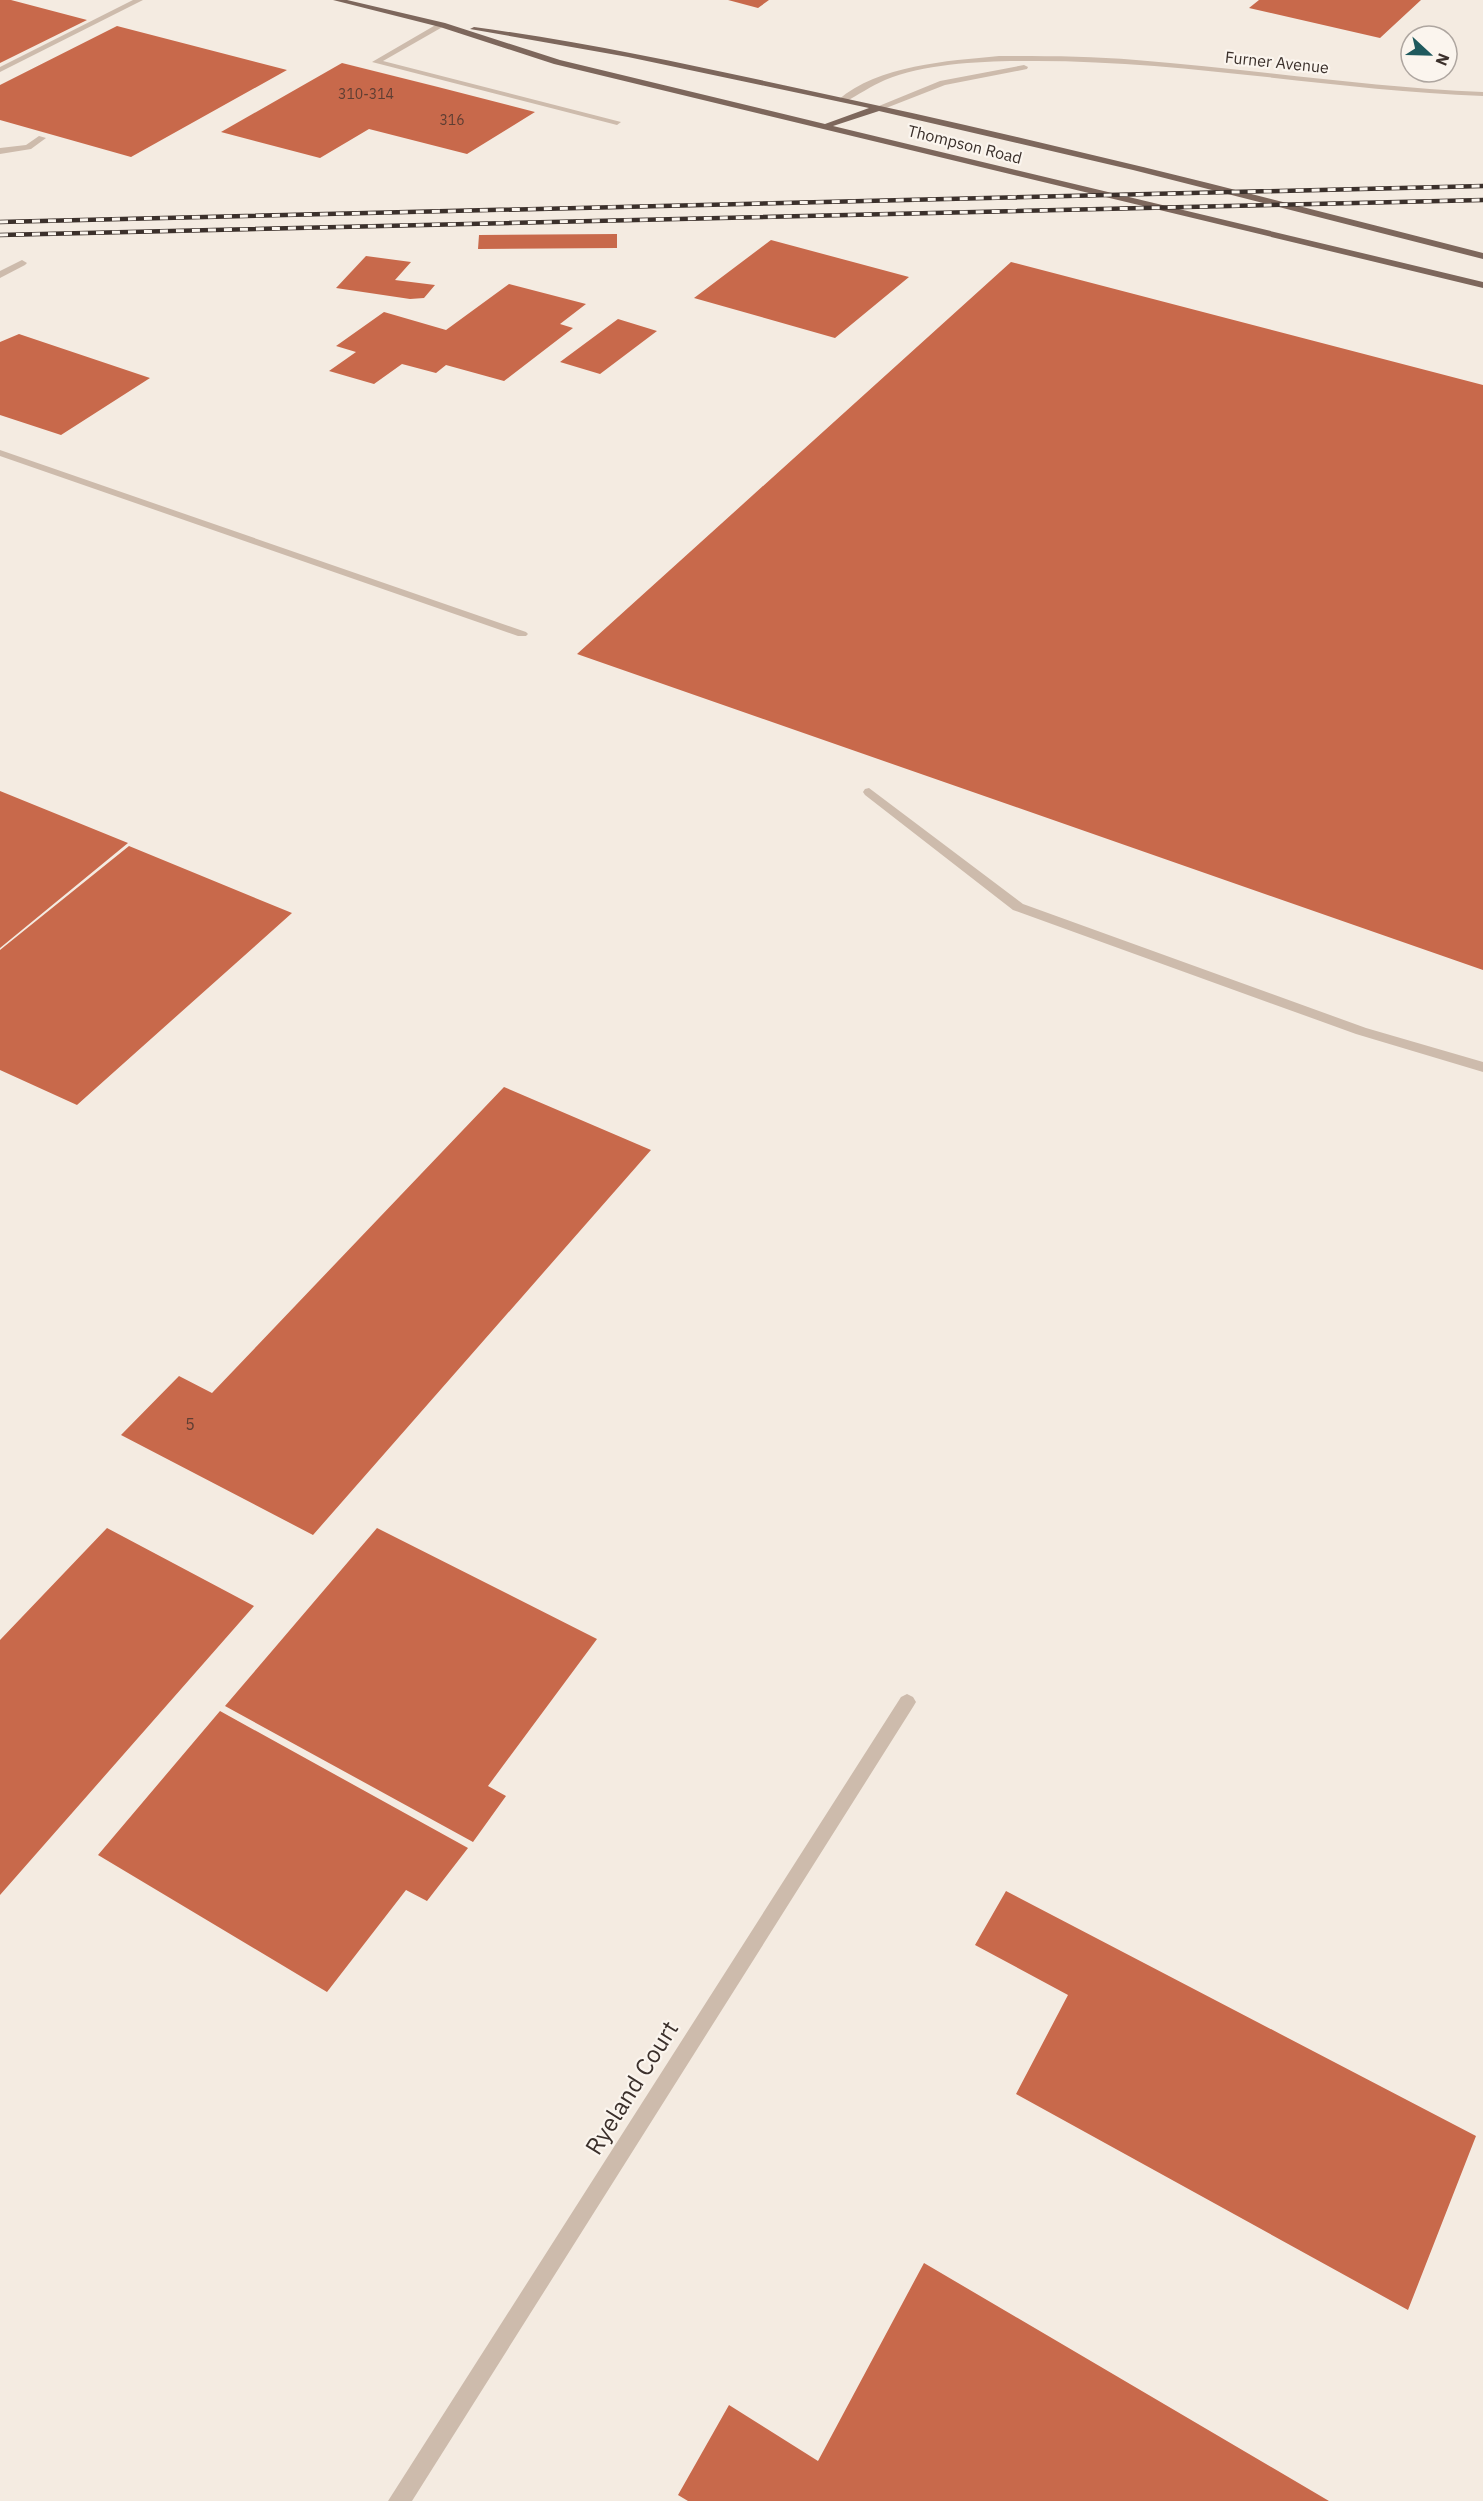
<svg xmlns="http://www.w3.org/2000/svg" width="1483" height="2501" viewBox="0 0 1483 2501" font-family="'IBM Plex Sans',sans-serif">
	<style>
		.building { fill: #c8694b }
		.lines { fill: none; stroke-linecap: round; stroke-linejoin: round }
		.minor { fill: #cdbbac; fill-rule: evenodd }
		.major { fill: #7d675c; fill-rule: evenodd }
		.rail-casing { stroke: #3b302b; stroke-width: 4.5 }
		.rail { stroke: #fbf5ee; stroke-width: 3; stroke-dasharray: 8; stroke-linecap: butt }
		.labels { text-anchor: middle; stroke-width: 4.5; stroke-linejoin: round; paint-order: stroke }
		.far-number-label { font-size: 14px; fill: #5e3e33 }
		.far-street-label { font-size: 16px; fill: #3b302b; stroke: #fbf5ee }
		.number-label { font-size: 16px; fill: #5e3e33 }
		.near-street-label { font-size: 24px; fill: #3b302b; stroke: #fbf5ee }
	</style>
	<rect width="100%" height="100%" fill="#f4ebe1"/>
	<!-- building -->
	<path class="building" d="M 0,0 L 11,0 L 87,20 L 0,63 Z
		M 728,0 L 769,0 L 758,8 Z
		M 1259,0 L 1421,0 L 1380,38 L 1249,8 Z
		M 117,26 L 287,70 L 131,157 L 0,120 L 0,85 Z
		M 342,63 L 438,87 L 535,112 L 467,154 L 369,129 L 320,158 L 221,132 Z
		M 617,234 L 617,248 L 478,249 L 479,235 Z
		M 771,240 L 909,277 L 835,338 L 694,298 Z
		M 366,256 L 411,262 L 395,280 L 435,285 L 424,298 L 410,299 L 336,288 Z
		M 1011,262 L 1483,385 L 1483,970 L 577,654 Z
		M 509,284 L 586,304 L 560,324 L 573,328 L 504,381 L 446,365 L 436,373 L 402,364 L 374,384 L 329,371 L 356,352 L 336,346 L 384,312 L 446,330 Z
		M 618,319 L 657,331 L 600,374 L 560,362 Z
		M 19,334 L 150,378 L 61,435 L 0,415 L 0,342 Z
		M 0,791 L 128,843 L 0,948 Z
		M 129,846 L 292,913 L 77,1105 L 0,1070 L 0,950 Z
		M 504,1087 L 651,1150 L 313,1535 L 121,1435 L 179,1376 L 212,1393 Z
		M 107,1528 L 254,1606 L 0,1895 L 0,1640 Z
		M 377,1528 L 597,1639 L 488,1786 L 506,1796 L 473,1842 L 225,1706 Z
		M 220,1711 L 468,1848 L 427,1901 L 406,1890 L 327,1992 L 98,1855 Z
		M 1006,1891 L 1476,2136 L 1408,2310 L 1016,2094 L 1068,1995 L 975,1945 Z
		M 924,2263 L 1329,2501 L 688,2501 L 678,2495 L 729,2405 L 818,2461 Z"/>
	<g class="lines">
		<!-- minor -->
		<path class="minor" d="M 133,0 L 143,0 L 0,72 L 0,67 Z
			M 439,23 L 446,25 L 383,61 L 621,122 L 617,125 L 372,62 Z
			M 999,56 C 1045,56 1090,56 1136,60 C 1252,69 1367,87 1483,92 L 1483,96 C 1331,90 1181,60 1029,61 C 986,61 925,63 885,80 C 871,86 858,95 845,102 L 838,100 C 879,65 947,61 999,56 Z
			M 1024,65 L 1028,67 L 1027,69 L 945,85 L 881,110 L 874,108 L 940,81 Z
			M 39,136 L 46,138 L 31,149 L 0,154 L 0,148 L 26,145 Z
			M 22,260 L 27,263 L 25,265 L 0,278 L 0,271 Z
			M 0,450 L 526,632 L 528,634 L 526,636 L 518,636 L 0,456 Z
			M 869,788 L 1023,904 L 1366,1028 L 1483,1062 L 1483,1072 L 1356,1034 L 1013,910 L 865,795 L 863,792 L 865,789 Z
			M 907,1694 L 913,1697 L 916,1702 L 913,1707 L 412,2501 L 388,2501 L 901,1697 Z"/>
		<!-- major -->
		<path class="major" d="M 333,0 L 347,0 L 445,23 L 560,60 L 825,124 L 869,108 L 628,57 L 470,29 L 474,27 C 586,42 696,66 806,90 C 1033,138 1258,195 1483,253 L 1483,259 L 1133,170 L 879,111 L 833,126 L 1483,282 L 1483,288 L 554,64 L 440,27 Z"/>
		<!-- rail casing -->
		<g class="rail-casing">
			<path id="rail" d="M 0,222 L 1483,186
				M 0,235 L 1483,200"/>
		</g>
		<!-- rail -->
		<use href="#rail" class="rail"/>
	</g>
	<g class="labels">
		<!-- far-number labels -->
		<g class="far-number-label">
			<text x="366" y="99">310-314</text>
			<text x="452" y="125">316</text>
		</g>
		<!-- far-street labels -->
		<g class="far-street-label">
			<text transform="translate(1277 62) rotate(6)" y="6">Furner Avenue</text>
			<text transform="translate(965 144) rotate(14)" y="6">Thompson Road</text>
		</g>
		<!-- number labels -->
		<g class="number-label">
			<text x="190" y="1430">5</text>
		</g>
		<!-- near-street labels -->
		<g class="near-street-label">
			<text transform="translate(632 2088) rotate(-58)" y="8">Ryeland Court</text>
		</g>
	</g>
	<!-- north arrow -->
	<g transform="translate(1429 54) rotate(112)"><circle r="28" fill="#fbf5ee" stroke="#aea6a0" stroke-width="1.5"/>
	<path d="M0-4.5L10 22L0 15L-10 22Z" fill="#1f5a5e"/>
	<text y="-9" font-size="16" font-weight="bold" text-anchor="middle" fill="#3b302b">N</text>
	</g>
</svg>
